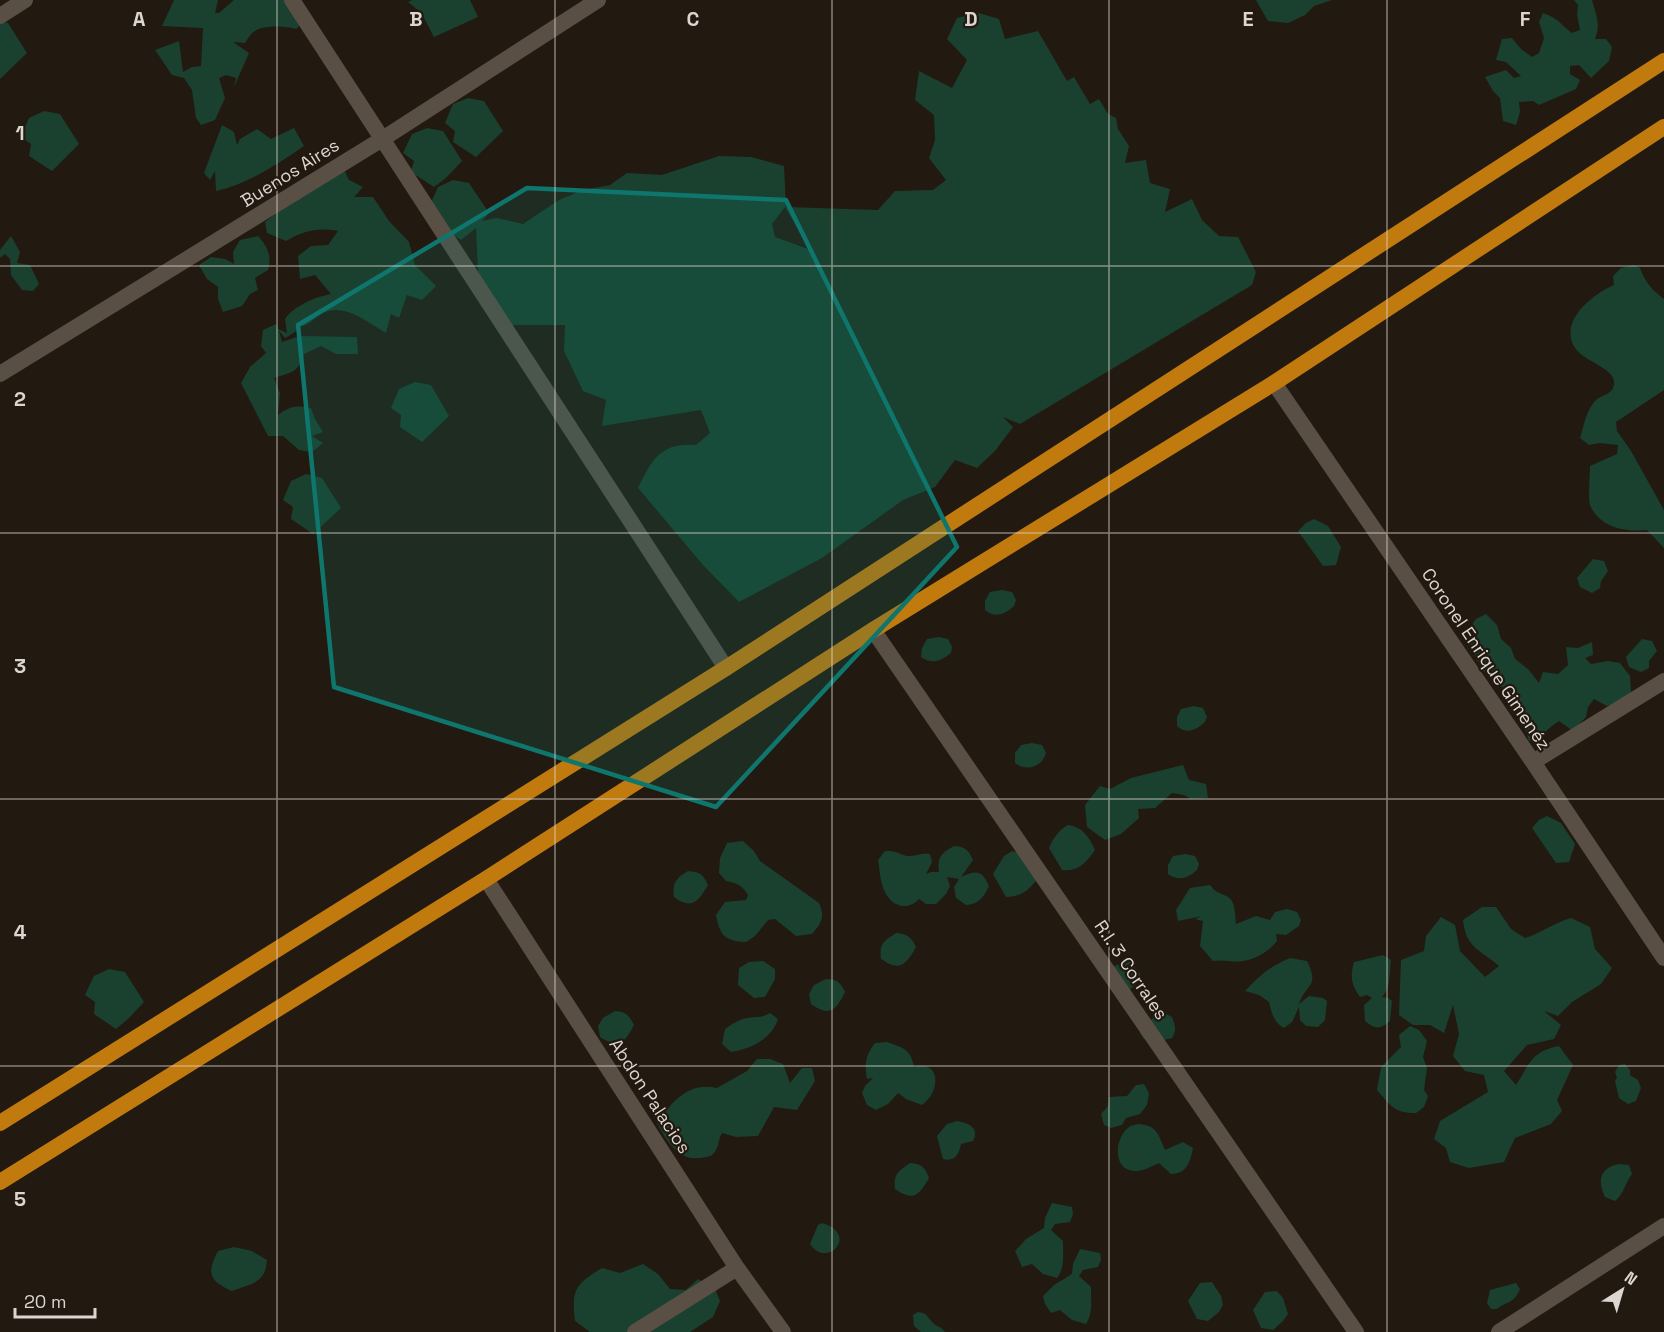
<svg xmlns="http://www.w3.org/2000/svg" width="1664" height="1332" viewBox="0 0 1664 1332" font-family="'Space Grotesk',sans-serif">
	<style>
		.green { fill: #1a412f; fill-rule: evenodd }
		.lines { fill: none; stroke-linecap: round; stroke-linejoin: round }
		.minor { stroke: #5a4f44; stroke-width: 16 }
		.trunk { stroke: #c07a0e; stroke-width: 16 }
		.marked { fill: #0f766e; fill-opacity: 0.2; stroke: #0f766e; stroke-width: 4.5; stroke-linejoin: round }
		.grid { fill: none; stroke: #ddd6d0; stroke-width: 1.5; stroke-opacity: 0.55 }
		.labels { text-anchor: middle; stroke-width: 4.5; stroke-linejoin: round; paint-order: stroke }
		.street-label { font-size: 18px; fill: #ddd6d0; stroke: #221910 }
		.grid-label { font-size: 20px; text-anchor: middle; font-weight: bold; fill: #ddd6d0; stroke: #221910; stroke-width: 4.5; stroke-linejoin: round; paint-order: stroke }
	</style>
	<rect width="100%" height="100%" fill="#221910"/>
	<!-- green -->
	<path class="green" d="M 174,0 L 218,0 L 215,13 L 219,13 L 234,0 L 296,0 L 306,20 L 296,29 C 286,26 264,25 255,31 C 251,33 247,40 245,43 L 233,42 L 249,53 L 234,87 L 236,78 L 226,75 L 219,78 L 225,98 L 215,120 L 201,125 L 196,118 L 192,90 L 184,78 L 172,75 L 155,50 L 179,41 L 183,72 L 192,67 L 201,66 L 203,28 L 162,26 Z
		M 412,0 L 470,0 L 478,17 L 434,37 C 425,20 424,14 408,2 Z
		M 1256,0 L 1332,0 L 1314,6 L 1305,15 L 1288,23 L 1268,21 Z
		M 1574,0 L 1592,0 C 1596,15 1601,24 1595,39 L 1606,39 L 1612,47 L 1609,61 L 1591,78 L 1579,65 L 1570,66 L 1570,74 L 1580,80 L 1576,89 L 1539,105 L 1533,101 L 1519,102 L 1520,112 L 1516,125 L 1503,121 L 1500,98 L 1493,91 L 1485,77 L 1506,70 L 1514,78 L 1521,76 L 1506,62 L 1496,60 L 1502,39 L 1512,38 L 1521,49 L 1532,57 L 1539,53 L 1544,38 L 1539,22 L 1543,13 C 1558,18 1560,24 1572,33 L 1580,30 L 1577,14 L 1578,5 Z
		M 979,13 L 999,19 L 1005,39 L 1038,31 L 1067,81 L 1074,77 L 1090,104 L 1099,99 L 1108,114 L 1116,118 L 1118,129 L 1129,146 L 1125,163 L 1146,160 L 1150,183 L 1170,189 L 1165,212 L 1192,199 L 1202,220 L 1219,236 L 1238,237 L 1256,272 L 1252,285 L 1020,424 L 1003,417 L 1013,427 L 995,451 L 977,468 L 955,460 L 935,487 L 903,500 L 822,558 L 739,602 L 703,565 L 638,488 C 652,459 661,442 696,445 L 710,433 L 701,410 L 602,426 L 606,400 L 583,391 L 564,351 L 565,325 L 504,325 L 478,272 L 476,228 L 461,240 L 438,225 L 430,205 L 438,187 L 453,180 L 469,183 L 489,213 L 482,221 L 497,218 L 523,224 L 559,200 L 583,190 L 610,185 L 627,173 L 662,175 L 719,156 L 751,157 L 784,166 L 786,207 L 878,210 L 895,191 L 933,190 L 946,180 L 929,158 L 935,140 L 934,115 L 915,100 L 919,71 L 952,88 L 967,60 L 947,39 L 957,18 ZM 785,207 L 809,248 L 808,249 L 775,237 L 772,224 Z
		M 0,21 L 8,23 L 27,53 L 0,79 Z
		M 468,98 L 484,101 L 503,131 L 476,157 L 453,142 L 455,131 L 445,123 L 453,104 Z
		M 44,111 L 60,114 L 79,144 L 52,171 L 29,156 L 31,144 L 21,137 L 29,118 Z
		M 222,125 L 234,132 L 237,145 L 240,139 L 257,129 L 271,139 L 294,128 L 304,146 C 276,165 250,183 216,191 L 215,171 L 210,180 L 204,173 Z
		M 427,128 L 443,131 L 462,161 L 446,178 L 434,187 L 411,172 L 414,161 L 403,153 L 412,134 Z
		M 341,164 L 349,180 L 363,187 L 354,197 L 373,197 L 389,221 L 409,242 L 415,265 L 436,286 L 422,300 L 407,295 L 399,318 L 391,314 L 386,333 C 369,323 344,302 323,313 C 314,318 310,325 299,327 L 295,332 L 285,338 L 279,331 L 282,342 L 299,336 L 357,337 L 358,354 L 336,354 L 321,346 L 304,354 C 298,373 292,372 274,378 L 280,393 L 278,415 C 290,406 296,405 311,408 L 315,419 L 323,432 L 312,436 L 323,443 L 312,452 L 299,450 L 283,436 L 268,436 L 241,383 L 250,367 L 266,353 L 261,346 L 263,330 L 276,324 L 278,329 L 287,333 L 285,319 C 294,306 315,297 331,294 L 315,275 L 300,279 L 298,256 L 311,246 L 328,245 L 338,231 C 319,227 302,231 286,241 L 267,233 L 265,222 Z
		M 11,236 L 20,252 L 17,263 L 30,265 L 39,284 L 33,291 L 22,290 L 11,275 L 10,259 L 5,254 L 0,258 L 0,250 Z
		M 258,236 C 268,247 272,256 268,270 L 255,278 L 258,290 L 250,294 L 242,306 L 223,312 L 218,299 L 218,287 L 207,279 L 199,265 L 211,257 L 225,259 L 234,264 L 233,252 L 240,240 Z
		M 1634,265 L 1640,268 C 1645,282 1652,290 1664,299 L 1664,390 L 1616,422 L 1617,431 L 1631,451 L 1664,510 L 1664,548 L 1647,530 C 1625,532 1600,528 1590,505 C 1588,500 1590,474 1590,466 L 1617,454 L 1618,445 L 1599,443 L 1589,445 L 1580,438 C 1584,425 1586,411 1595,401 C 1602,394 1614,395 1614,383 C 1615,368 1583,361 1575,348 C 1558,321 1593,294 1614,285 L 1613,276 L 1621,268 Z
		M 415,382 L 431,385 L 449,416 L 422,442 L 400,427 L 401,415 L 391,408 L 399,389 Z
		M 306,474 L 322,478 L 341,508 L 313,534 L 291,519 L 293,507 L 283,500 L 291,481 Z
		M 1314,519 L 1328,526 L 1341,547 L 1336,565 L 1323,566 L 1298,531 L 1306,523 Z
		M 1593,559 L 1604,561 L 1608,571 L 1601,581 L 1600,588 L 1592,593 L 1580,587 L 1577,578 Z
		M 1002,590 L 1012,592 L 1016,600 L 1014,606 C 1005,614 996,619 985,610 L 985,601 L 990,592 Z
		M 1486,614 L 1497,625 L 1501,639 L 1511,648 L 1515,659 L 1528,669 L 1539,683 L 1543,672 L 1558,674 L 1568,665 L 1566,647 L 1578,648 L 1592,642 L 1593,655 L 1585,658 L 1591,664 L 1608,661 L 1620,663 L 1630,676 L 1631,692 L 1620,703 L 1607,706 L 1594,699 L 1588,707 L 1586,717 L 1573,731 L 1559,721 C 1545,730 1545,735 1529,741 L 1524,725 L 1511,711 L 1501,685 L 1482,670 L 1471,648 L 1468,630 L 1476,619 Z
		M 939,637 L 948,639 L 952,647 L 951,653 C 941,661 932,665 921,657 L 922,648 L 927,639 Z
		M 1642,639 L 1652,641 L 1657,651 L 1649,661 L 1649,668 L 1641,672 L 1629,667 L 1626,657 Z
		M 1194,706 L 1203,708 L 1207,717 L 1205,722 C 1196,730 1187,735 1177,726 L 1177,717 L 1181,709 Z
		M 1032,743 L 1042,745 L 1046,753 C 1042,767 1027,772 1015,763 L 1015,753 L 1021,745 Z
		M 1183,765 L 1189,780 L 1206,784 L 1208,798 L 1191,799 L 1184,795 L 1172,793 L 1155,808 L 1138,809 L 1139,818 L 1121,834 L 1105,840 L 1087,827 L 1085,805 L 1100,786 L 1110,789 L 1131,778 Z
		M 1547,816 L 1561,823 L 1575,844 L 1569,862 L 1556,863 L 1532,828 L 1539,820 Z
		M 1068,825 C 1083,827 1089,837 1095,850 C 1086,863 1078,872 1062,870 L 1049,848 C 1054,837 1058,831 1068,825 Z
		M 743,841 L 754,851 L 760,861 L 819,903 C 825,916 822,923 812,934 L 796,936 L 775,919 L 768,920 L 755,936 L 746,942 C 725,941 720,936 716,915 L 725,902 L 746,900 L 748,895 C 742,885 737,883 726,881 L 719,873 L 720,858 L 727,843 Z
		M 954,846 C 965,847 968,849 973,860 L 961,877 C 976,870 982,870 989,886 C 983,898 979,904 966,905 L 956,898 L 954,887 L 959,879 L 947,877 L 950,886 L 946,894 L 936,904 L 926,904 L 919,899 C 908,911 892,907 885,892 C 880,883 880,870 878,860 L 885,851 C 897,850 901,856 910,856 C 917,856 922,852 930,854 L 932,862 L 926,874 L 931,872 L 939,872 C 937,858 941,853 954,846 Z
		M 1012,851 L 1019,853 L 1039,877 C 1030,889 1022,897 1006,897 L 993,874 L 1004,856 Z
		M 1185,854 L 1195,856 L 1199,864 L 1197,870 C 1188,878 1179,882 1168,874 L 1168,865 L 1173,856 Z
		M 688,871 C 700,872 703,874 708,885 C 698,902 692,910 674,897 C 672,883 676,878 688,871 Z
		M 1210,885 C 1217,894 1217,891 1226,896 C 1236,900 1235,914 1236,924 L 1256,916 L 1270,920 L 1275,912 L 1287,909 L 1297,912 L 1301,920 L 1299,926 L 1286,935 L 1276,934 L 1277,941 C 1269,951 1256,959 1243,961 C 1234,963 1224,959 1213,961 L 1200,946 L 1203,921 L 1195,919 L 1202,916 L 1178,921 L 1176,910 L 1190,888 Z
		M 1482,907 L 1496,907 L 1511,929 L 1525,938 C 1541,933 1554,923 1571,918 L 1590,927 L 1595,949 L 1612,968 L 1601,984 L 1572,1002 L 1558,1016 L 1544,1011 L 1561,1025 L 1554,1039 L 1527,1045 L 1504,1071 L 1516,1085 C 1530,1063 1532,1051 1559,1046 L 1573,1065 L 1557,1100 L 1562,1111 L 1551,1124 L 1515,1138 L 1504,1162 L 1469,1168 L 1450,1162 L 1446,1148 L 1434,1139 L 1440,1121 L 1488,1092 L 1484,1075 L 1465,1071 L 1453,1056 L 1459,1034 L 1453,1005 L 1444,1033 L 1430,1025 L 1413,1025 L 1399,1015 L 1401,960 L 1424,951 L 1426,936 L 1441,917 L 1455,925 L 1460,951 L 1485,977 L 1499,966 C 1480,949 1466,949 1463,920 Z
		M 896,933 C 908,934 911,937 916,947 C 906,965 900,972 881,959 C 879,943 884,941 896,933 Z
		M 1383,955 L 1391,960 C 1389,973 1391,988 1382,997 L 1388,998 L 1392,1001 L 1390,1021 C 1381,1029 1375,1030 1365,1021 L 1364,1005 L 1372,998 L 1367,995 L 1360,997 C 1351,985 1350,976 1354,962 Z
		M 1290,958 L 1307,961 C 1320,988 1306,983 1299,1004 L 1309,996 L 1323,998 L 1327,1001 L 1325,1020 L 1318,1027 L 1306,1026 L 1300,1020 L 1299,1007 L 1292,1022 L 1284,1028 C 1274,1023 1271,1012 1269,1002 L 1259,995 L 1245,991 C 1260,975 1269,967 1290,958 Z
		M 1129,960 L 1140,974 L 1139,982 L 1129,990 L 1112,967 Z
		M 763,961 L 775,969 L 775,979 L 765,997 L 754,998 L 738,985 L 739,968 L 749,962 Z
		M 109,969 L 125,972 L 144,1002 L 128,1019 L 116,1029 L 94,1014 L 95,1002 L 85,995 L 94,976 Z
		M 826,979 C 837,979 840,982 845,992 C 836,1011 829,1017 811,1004 L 809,994 L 814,985 Z
		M 615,1011 C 626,1012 629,1015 634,1025 C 625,1043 618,1049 600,1037 L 598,1026 L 603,1018 Z
		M 770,1013 L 778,1019 C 772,1039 750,1049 731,1052 L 722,1044 L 725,1029 C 732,1024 738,1020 747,1018 C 758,1016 759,1019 770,1013 Z
		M 1166,1014 L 1172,1017 C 1175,1025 1177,1030 1172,1038 L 1151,1043 L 1143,1038 L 1140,1033 C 1147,1022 1153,1015 1166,1014 Z
		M 1410,1026 L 1419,1030 L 1427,1041 L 1423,1057 L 1427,1068 L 1424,1090 L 1428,1096 L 1424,1107 L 1416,1113 C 1394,1113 1391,1106 1377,1090 L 1381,1067 L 1401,1047 L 1399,1035 Z
		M 887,1042 C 903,1048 911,1049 914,1067 C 941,1059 941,1092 922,1105 L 906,1099 L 898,1093 L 888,1104 L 876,1110 L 867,1105 L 862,1093 L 865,1086 L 873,1078 L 867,1079 C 864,1063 866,1055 875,1043 Z
		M 757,1059 L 770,1059 L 783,1064 L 790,1083 L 802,1068 L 812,1068 L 815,1081 L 797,1110 L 774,1107 L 758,1136 L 736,1137 L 722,1133 C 718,1139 719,1150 712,1155 C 709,1157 702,1158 698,1158 C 677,1160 666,1140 657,1123 C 672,1102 688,1081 717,1088 L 747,1071 Z
		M 1625,1064 L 1630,1070 L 1630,1075 L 1638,1080 L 1641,1088 L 1636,1101 L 1628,1104 L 1619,1098 L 1615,1081 L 1617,1078 L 1615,1072 L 1619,1065 Z
		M 1144,1084 L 1149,1093 L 1147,1105 L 1140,1114 L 1126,1118 L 1122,1125 L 1111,1128 L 1104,1125 L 1101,1114 L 1108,1106 L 1109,1097 L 1127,1096 L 1136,1085 Z
		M 957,1121 C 968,1123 980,1127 973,1141 L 961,1144 C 959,1154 955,1162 943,1159 L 937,1136 L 947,1124 Z
		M 1138,1124 C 1157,1125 1158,1134 1165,1150 L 1183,1142 L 1193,1148 C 1190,1162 1187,1174 1171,1174 L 1159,1163 C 1152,1166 1144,1171 1136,1171 C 1112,1172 1114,1138 1129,1127 C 1132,1125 1135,1125 1138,1124 Z
		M 910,1163 C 922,1164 925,1167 929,1178 C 919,1195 914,1202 895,1189 C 893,1175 898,1171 910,1163 Z
		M 1618,1164 L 1629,1165 L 1632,1174 C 1625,1183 1624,1194 1615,1201 L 1605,1197 C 1597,1181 1600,1168 1618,1164 Z
		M 1052,1203 L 1072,1207 L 1073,1214 L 1070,1222 L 1055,1224 L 1051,1230 L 1063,1241 C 1063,1254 1065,1268 1057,1278 L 1043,1274 L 1032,1264 L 1022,1267 L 1015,1251 L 1026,1239 L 1044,1228 L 1045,1218 Z
		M 822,1223 C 860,1234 827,1270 810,1244 L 818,1225 Z
		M 234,1247 L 252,1251 L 267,1260 C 265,1284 252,1283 232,1291 C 208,1281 207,1272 218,1251 Z
		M 1080,1249 L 1100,1253 L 1101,1260 L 1098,1267 L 1083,1270 L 1079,1276 L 1091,1287 C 1091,1300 1093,1314 1086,1324 L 1072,1320 L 1060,1310 L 1051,1313 L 1045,1304 L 1043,1296 L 1054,1285 L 1072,1274 L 1073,1264 Z
		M 643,1264 L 658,1274 L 670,1289 L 686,1290 L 698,1279 L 715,1289 L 720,1301 L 713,1317 L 690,1332 L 590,1332 L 575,1321 C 571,1289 576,1284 602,1268 L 620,1273 Z
		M 1212,1282 L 1221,1296 L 1223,1305 L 1219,1312 L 1208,1321 L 1197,1319 L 1188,1301 L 1200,1283 Z
		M 1516,1283 L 1520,1289 C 1513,1305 1508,1300 1497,1309 L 1491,1309 L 1487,1303 L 1490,1290 Z
		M 1277,1291 L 1283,1298 L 1288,1314 L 1283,1321 L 1273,1330 L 1261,1328 L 1253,1310 L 1265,1292 Z
		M 918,1312 C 928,1313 927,1317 933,1323 C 937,1327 941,1326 945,1332 L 921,1332 L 914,1326 L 913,1315 Z"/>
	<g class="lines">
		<!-- minor -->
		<path class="minor" d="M 292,0 L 726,668
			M 0,16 L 25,0
			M 0,374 L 384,138 L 598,0
			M 1274,383 L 1533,762 L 1664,958
			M 873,630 L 1356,1332
			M 1533,762 L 1664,681
			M 486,879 L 737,1268 L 783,1332
			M 635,1332 L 737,1268
			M 1499,1332 L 1664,1226"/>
		<!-- trunk -->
		<path class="trunk" d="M 0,1123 L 726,668 L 1664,61
			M 0,1182 L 486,879 L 873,630 L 1274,383 L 1664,127"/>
	</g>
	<!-- marked area -->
	<path class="marked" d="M 527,188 L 786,200 L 957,547 L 716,807 L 334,687 L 298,325 Z"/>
	<!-- grid -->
	<path class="grid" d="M 277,0 L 277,1332M 555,0 L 555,1332M 832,0 L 832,1332M 1109,0 L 1109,1332M 1387,0 L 1387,1332M 0,266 L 1664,266M 0,533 L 1664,533M 0,799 L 1664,799M 0,1066 L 1664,1066"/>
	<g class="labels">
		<!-- street labels -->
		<g class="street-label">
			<text transform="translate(290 173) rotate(-32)" y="6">Buenos Aires</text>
			<text transform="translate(1486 659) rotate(56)" y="6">Coronel Enrique Gimenéz</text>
			<text transform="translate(1131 970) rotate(56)" y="6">R.I. 3 Corrales</text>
			<text transform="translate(650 1096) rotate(57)" y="6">Abdon Palacios</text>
		</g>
	</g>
	<g class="grid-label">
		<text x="139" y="26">A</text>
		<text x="416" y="26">B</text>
		<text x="693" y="26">C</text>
		<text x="971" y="26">D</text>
		<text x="1248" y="26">E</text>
		<text x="1525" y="26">F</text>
		<text x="20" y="140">1</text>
		<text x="20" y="406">2</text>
		<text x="20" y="673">3</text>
		<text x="20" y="939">4</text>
		<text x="20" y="1206">5</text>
	</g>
	<!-- north arrow -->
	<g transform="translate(1622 1290) rotate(37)" stroke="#221910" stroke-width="4.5" paint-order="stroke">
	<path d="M0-4.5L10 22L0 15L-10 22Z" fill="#ddd6d0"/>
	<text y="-9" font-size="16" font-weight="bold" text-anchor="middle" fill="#ddd6d0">N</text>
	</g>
	<!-- scale -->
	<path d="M15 1308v9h80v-9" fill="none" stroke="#ddd6d0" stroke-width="3"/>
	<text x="24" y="1308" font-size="18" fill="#ddd6d0" stroke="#221910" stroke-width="4.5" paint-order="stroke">20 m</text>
</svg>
